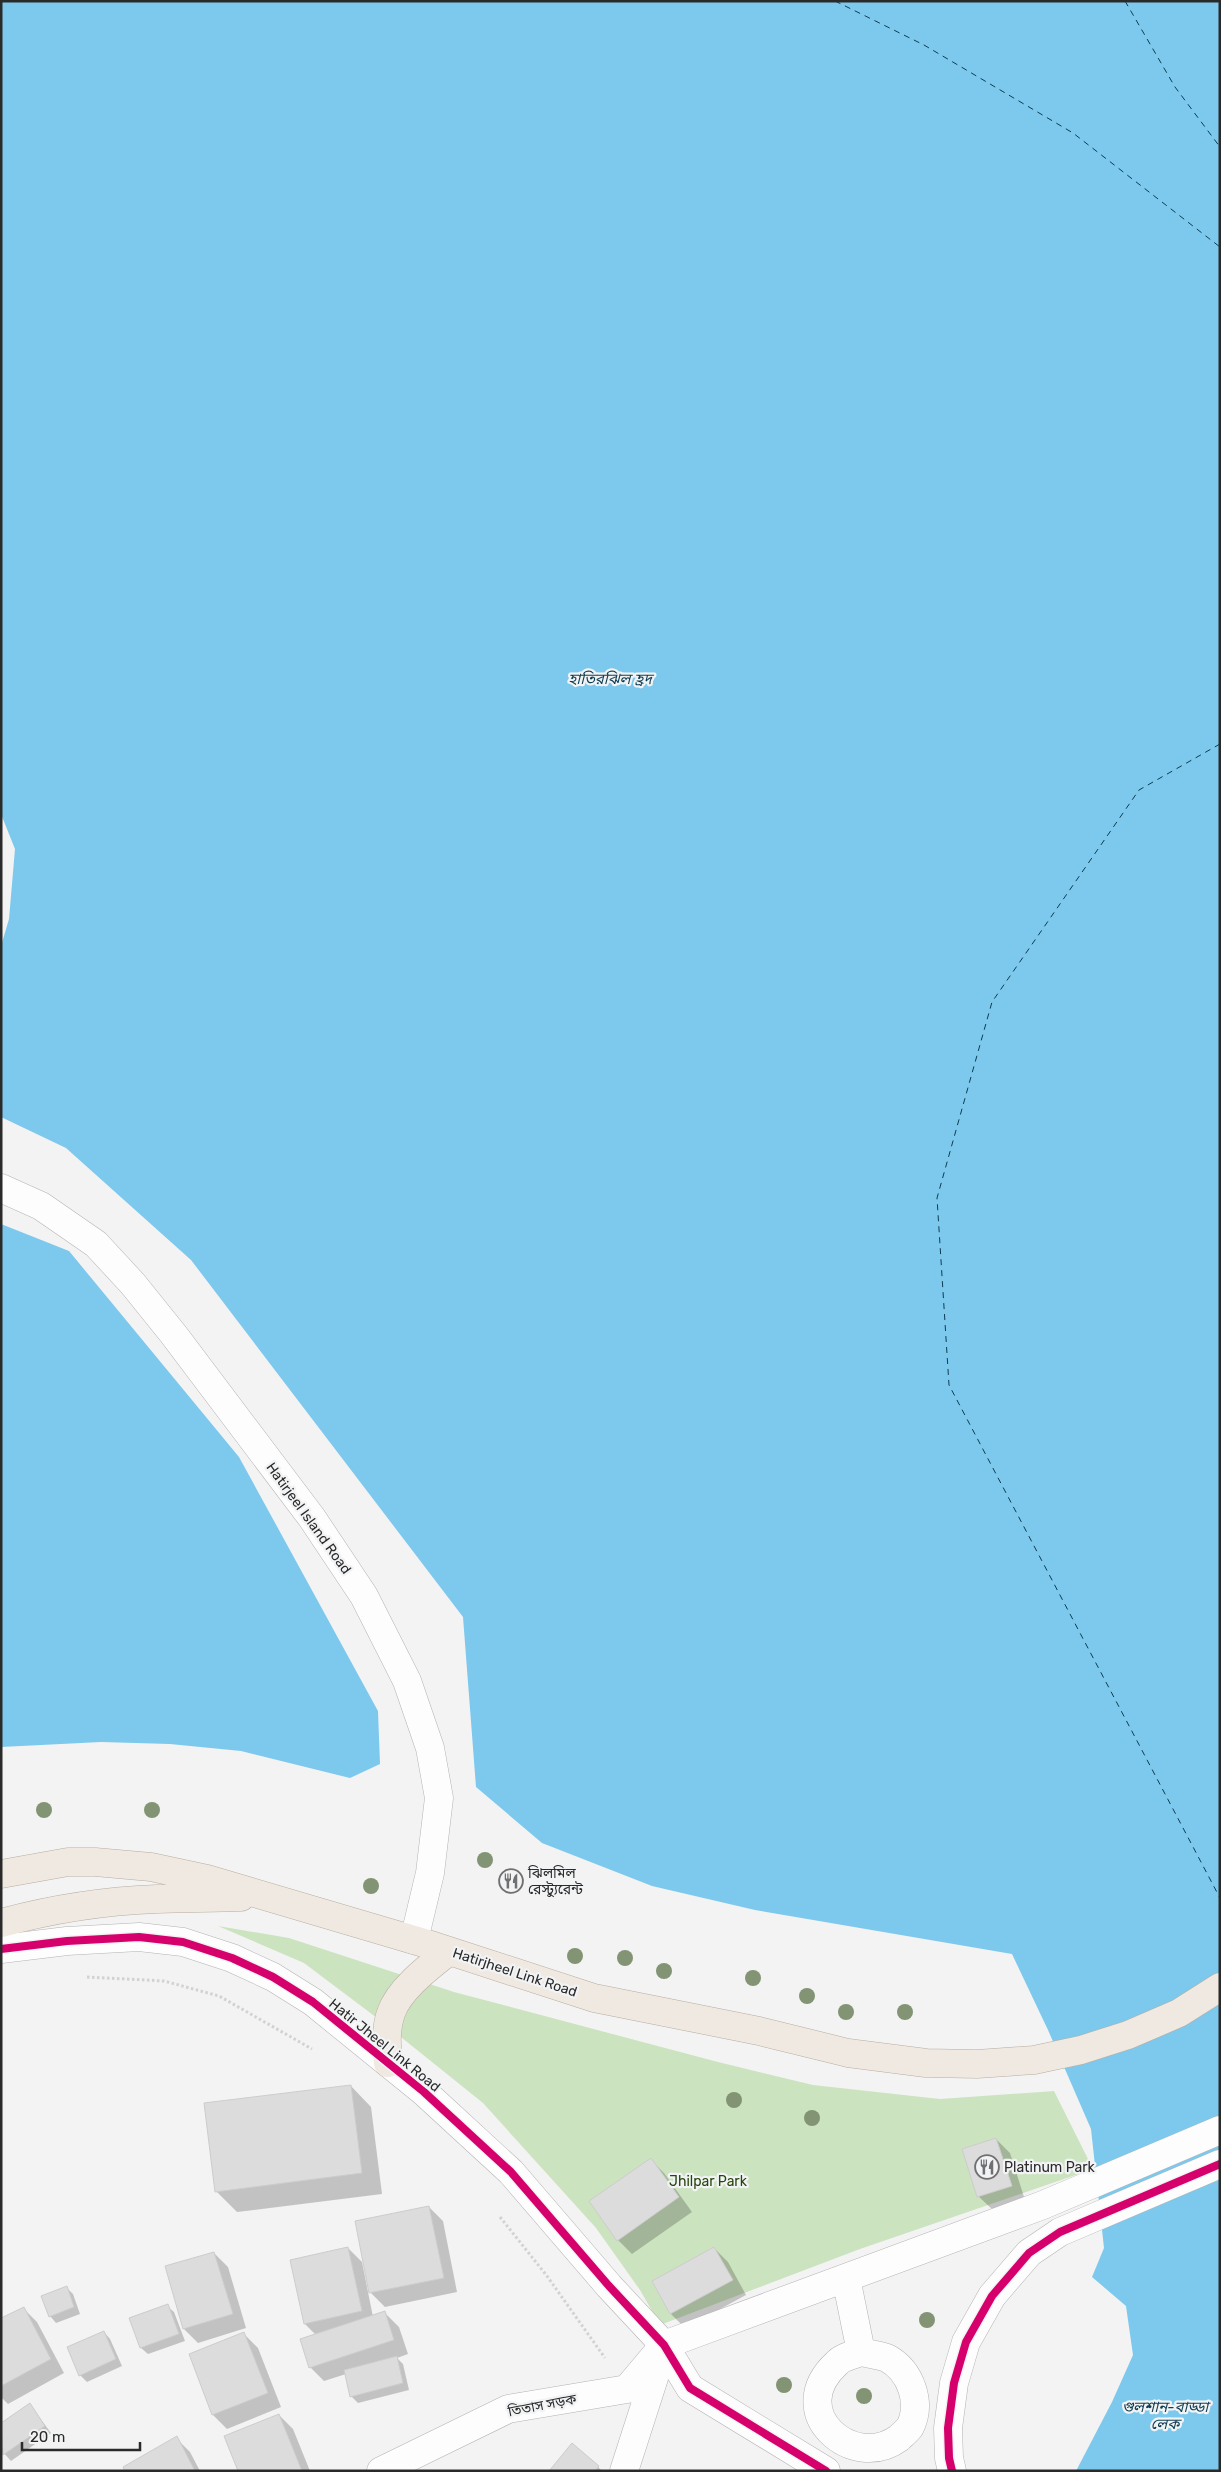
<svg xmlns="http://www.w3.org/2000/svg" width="1221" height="2472" viewBox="0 0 1221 2472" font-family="Rubik,'Noto Sans Bengali',sans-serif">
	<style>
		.green { fill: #cce3c0 }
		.water { fill: #7dc8ed }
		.shadow { fill: #0003 }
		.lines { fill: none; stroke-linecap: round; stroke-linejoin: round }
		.ferry { stroke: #0e3c52; stroke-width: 1; stroke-dasharray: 6 5; stroke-linecap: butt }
		.building { fill: #dddcdd; stroke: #cdcccc }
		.minor-casing { stroke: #b3b3b3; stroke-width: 29 }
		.major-casing { stroke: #b8ad9f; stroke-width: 29 }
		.path { stroke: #d2d2d3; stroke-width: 3; stroke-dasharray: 2.5 2.5; stroke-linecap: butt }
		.minor { stroke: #fdfdfd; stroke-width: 28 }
		.major { stroke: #efe9e1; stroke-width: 28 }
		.cycleway-casing { stroke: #f2f3f4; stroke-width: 11 }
		.cycleway { stroke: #d6006c; stroke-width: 8 }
		.tree { fill: #829474 }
		.labels { text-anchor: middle; stroke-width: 4.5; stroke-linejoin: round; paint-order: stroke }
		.street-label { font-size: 14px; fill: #2a2a2b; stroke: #f2f3f4 }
		.poi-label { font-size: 14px; fill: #2a2a2b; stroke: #f2f3f4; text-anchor: start }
		.park-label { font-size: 14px; fill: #25460c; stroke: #f2f3f4 }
		.water-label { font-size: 15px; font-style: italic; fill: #0e3c52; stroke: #f2f3f4 }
	</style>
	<rect width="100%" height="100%" fill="#f3f3f3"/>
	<!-- green -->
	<path class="green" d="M 218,1926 L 289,1938 L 454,1992 L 718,2062 L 813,2085 L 940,2099 L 1054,2091 L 1093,2169 L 860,2249 L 660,2325 L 640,2290 L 596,2228 L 483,2103 L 381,2021 L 304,1963 Z"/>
	<!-- water -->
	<path class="water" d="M 1,1 L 1220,1 L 1220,2471 L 1076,2471 L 1112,2402 L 1133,2355 L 1126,2306 L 1092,2277 L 1104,2248 L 1091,2129 L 1048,2030 L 1012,1954 L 755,1910 L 652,1886 L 542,1843 L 476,1787 L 463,1617 L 191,1260 L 66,1148 L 1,1117 L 1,946 L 9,919 L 15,849 L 1,814 Z
		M 1,1224 L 69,1251 L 239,1457 L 378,1711 L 380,1764 L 350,1778 L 241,1751 L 170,1744 L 101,1742 L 1,1747 Z"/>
	<!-- shadow -->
	<path class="shadow" d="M 351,2086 L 371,2107 L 382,2194 L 237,2212 L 216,2191 Z
		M 996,2139 L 1010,2153 L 1025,2200 L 993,2210 L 978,2196 Z
		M 650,2159 L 664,2173 L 692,2212 L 632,2254 L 618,2240 L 591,2202 Z
		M 429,2207 L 443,2221 L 457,2292 L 385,2307 L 370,2292 Z
		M 348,2248 L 362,2262 L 373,2317 L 385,2313 L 399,2327 L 408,2354 L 397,2358 L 403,2364 L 409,2390 L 358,2403 L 351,2396 L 346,2374 L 324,2381 L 310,2367 L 316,2335 L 305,2324 Z
		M 714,2248 L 728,2262 L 746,2295 L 685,2328 L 671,2314 L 654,2282 Z
		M 214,2253 L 228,2267 L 246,2328 L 198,2343 L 184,2329 L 166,2267 Z
		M 66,2287 L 73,2294 L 80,2314 L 56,2323 L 50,2316 Z
		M 167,2306 L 174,2312 L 185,2341 L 148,2354 L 141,2348 L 131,2319 Z
		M 23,2308 L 37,2322 L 64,2373 L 8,2404 L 1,2397 L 1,2320 Z
		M 104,2332 L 110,2339 L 122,2366 L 87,2382 L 80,2375 Z
		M 244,2334 L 258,2348 L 281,2407 L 227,2429 L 213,2415 Z
		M 30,2405 L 51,2433 L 11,2461 L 1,2450 L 1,2425 Z
		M 279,2415 L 293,2429 L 310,2471 L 239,2471 Z
		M 176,2438 L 190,2452 L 200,2471 L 126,2471 Z
		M 572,2445 L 598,2467 L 602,2471 L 551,2471 Z"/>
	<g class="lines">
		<!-- ferry -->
		<path class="ferry" d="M 835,1 L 924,45 L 1073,133 L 1220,247
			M 1125,1 L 1175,87 L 1220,147
			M 1220,744 L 1139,790 L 992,1002 L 937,1198 L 949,1385 L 1220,1898"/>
	</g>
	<!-- building -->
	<path class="building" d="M 351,2085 L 362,2173 L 215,2192 L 204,2103 Z
		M 996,2138 L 1012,2186 L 977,2197 L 962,2149 Z
		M 651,2158 L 679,2197 L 617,2241 L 589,2201 Z
		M 429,2206 L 444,2278 L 369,2293 L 355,2221 Z
		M 348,2247 L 362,2311 L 304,2324 L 290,2260 Z
		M 714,2247 L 733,2280 L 670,2314 L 652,2281 Z
		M 214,2252 L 233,2314 L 183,2329 L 165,2266 Z
		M 67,2286 L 74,2307 L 49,2317 L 41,2296 Z
		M 168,2304 L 179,2334 L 140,2348 L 129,2318 Z
		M 24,2307 L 51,2359 L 1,2386 L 1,2318 Z
		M 385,2311 L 394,2340 L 309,2368 L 300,2339 Z
		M 104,2331 L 116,2359 L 79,2376 L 67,2347 Z
		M 244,2332 L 268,2393 L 212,2415 L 189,2354 Z
		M 397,2356 L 403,2383 L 350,2397 L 344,2370 Z
		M 30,2403 L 45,2426 L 3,2455 L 1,2423 Z
		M 279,2414 L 302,2471 L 238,2471 L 224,2436 Z
		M 177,2436 L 195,2471 L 125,2471 L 123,2467 Z
		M 572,2443 L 599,2466 L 595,2471 L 549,2471 Z"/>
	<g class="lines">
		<!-- minor casing -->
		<g class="minor-casing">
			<path id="minor" d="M 1,1188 L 41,1206 L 96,1244 L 133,1284 L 174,1335 L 312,1518 L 364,1596 L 407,1681 L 430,1748 L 439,1798 L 430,1873 L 414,1940
				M 1,1949 L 67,1941 L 139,1937 L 183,1942 L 232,1958 L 273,1977 L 313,2002 L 424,2092 L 511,2172 L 609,2286 L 664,2345 L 690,2388 L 826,2471
				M 846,2278 L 861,2352
				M 861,2352 C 869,2354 880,2355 887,2358 C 911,2371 922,2403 910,2427 C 907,2431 902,2435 899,2438 C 853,2472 783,2412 837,2363 C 842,2357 853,2355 861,2352 Z
				M 381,2471 L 508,2409 L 627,2389 L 664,2345 L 1043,2205 L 1220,2130
				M 624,2471 L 661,2356
				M 952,2471 L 949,2458 L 948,2428 L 954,2383 L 966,2342 L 992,2296 L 1029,2253 L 1060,2232 L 1220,2164"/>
		</g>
		<!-- major casing -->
		<g class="major-casing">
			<path id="major" d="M 1,1874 L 68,1862 L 95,1862 L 151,1867 L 207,1879 L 434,1946 L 594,1998 L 759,2031 L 848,2053 L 926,2063 L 977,2064 L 1034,2060 L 1081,2050 L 1128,2035 L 1179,2013 L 1220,1987
				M 1,1923 C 52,1909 104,1901 157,1899 C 185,1898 213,1898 241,1897
				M 388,2063 C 387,2047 385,2029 391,2013 C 399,1989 430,1966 449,1951"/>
		</g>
		<!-- path -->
		<path class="path" d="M 87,1977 L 164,1981 L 219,1996 L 312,2049
			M 500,2217 L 547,2276 L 605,2358"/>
		<!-- minor -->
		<use href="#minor" class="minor"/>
		<!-- major -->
		<use href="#major" class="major"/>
		<!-- cycleway casing -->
		<g class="cycleway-casing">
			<path id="cycleway" d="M 1,1949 L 67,1941 L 139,1937 L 183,1942 L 232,1958 L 273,1977 L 313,2002 L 424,2092 L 511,2172 L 609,2286 L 664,2345 L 690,2388 L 826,2471
				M 952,2471 L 949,2458 L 948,2428 L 954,2383 L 966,2342 L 992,2296 L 1029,2253 L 1060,2232 L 1220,2164"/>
		</g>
		<!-- cycleway -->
		<use href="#cycleway" class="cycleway"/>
	</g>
	<!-- trees -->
	<g class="tree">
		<circle cx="44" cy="1810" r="8"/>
		<circle cx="152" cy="1810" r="8"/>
		<circle cx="485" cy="1860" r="8"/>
		<circle cx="371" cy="1886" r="8"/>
		<circle cx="575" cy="1956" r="8"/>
		<circle cx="625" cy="1958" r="8"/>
		<circle cx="664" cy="1971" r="8"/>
		<circle cx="753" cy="1978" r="8"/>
		<circle cx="807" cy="1996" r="8"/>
		<circle cx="846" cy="2012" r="8"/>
		<circle cx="905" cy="2012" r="8"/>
		<circle cx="734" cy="2100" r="8"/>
		<circle cx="812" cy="2118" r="8"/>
		<circle cx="927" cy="2320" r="8"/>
		<circle cx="784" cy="2385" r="8"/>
		<circle cx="864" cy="2396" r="8"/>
	</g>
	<!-- icons -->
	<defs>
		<g id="restaurant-ring" transform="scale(1.25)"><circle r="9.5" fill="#f2f3f4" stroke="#707071" stroke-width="1.5"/><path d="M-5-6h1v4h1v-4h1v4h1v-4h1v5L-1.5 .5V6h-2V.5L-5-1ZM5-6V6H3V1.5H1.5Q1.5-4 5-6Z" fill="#707071"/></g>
	</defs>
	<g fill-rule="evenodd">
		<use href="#restaurant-ring" x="511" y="1881"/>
		<use href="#restaurant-ring" x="987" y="2167"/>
	</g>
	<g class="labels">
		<!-- street labels -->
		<g class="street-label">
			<text transform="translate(309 1518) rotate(54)" y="5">Hatirjeel Island Road</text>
			<text transform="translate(515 1972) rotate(18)" y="5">Hatirjheel Link Road</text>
			<text transform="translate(385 2045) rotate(39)" y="5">Hatir Jheel Link Road</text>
			<text transform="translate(542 2405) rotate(-11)" y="5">তিতাস সড়ক</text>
		</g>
		<!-- poi labels -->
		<g class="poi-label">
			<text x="528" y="1878">ঝিলমিল<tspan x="528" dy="16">রেস্ট্যুরেন্ট</tspan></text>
			<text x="1004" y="2172">Platinum Park</text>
		</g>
		<!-- park labels -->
		<g class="park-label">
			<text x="708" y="2186">Jhilpar Park</text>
		</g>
		<!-- water labels -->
		<g class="water-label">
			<text x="610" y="684">হাতিরঝিল হ্রদ</text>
			<text x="1165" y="2412">গুলশান-বাড্ডা<tspan x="1165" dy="17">লেক</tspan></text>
		</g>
	</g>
	<!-- border -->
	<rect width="1221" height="2472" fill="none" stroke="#2a2a2b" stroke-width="5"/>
	<!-- scale -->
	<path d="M22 2442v8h118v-8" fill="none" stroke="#2a2a2b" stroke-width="2.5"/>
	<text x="30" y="2442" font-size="15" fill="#2a2a2b" stroke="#f2f3f4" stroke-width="4" paint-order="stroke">20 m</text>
</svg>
